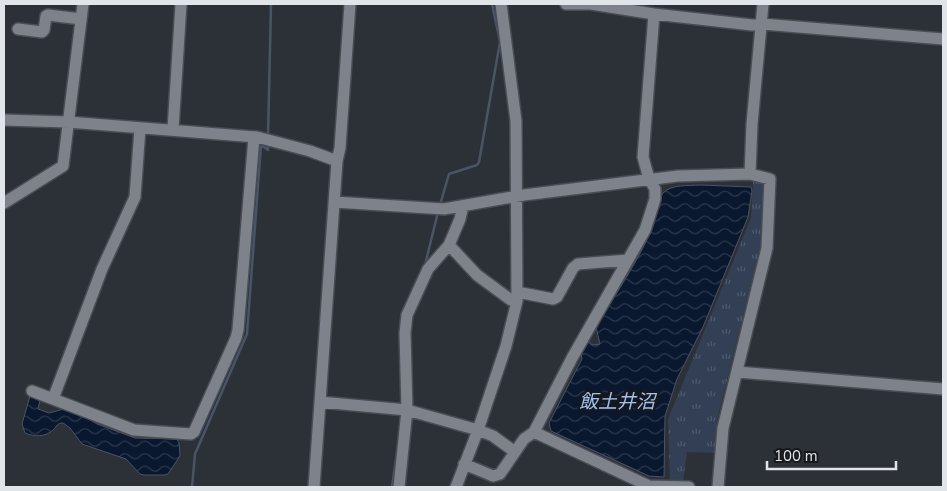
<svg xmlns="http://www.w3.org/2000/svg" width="947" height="491" viewBox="0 0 947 491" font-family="'Nunito Sans','Noto Sans JP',sans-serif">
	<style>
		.grass { fill: url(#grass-tufts) }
		.water { fill: url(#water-waves); stroke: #4a5467 }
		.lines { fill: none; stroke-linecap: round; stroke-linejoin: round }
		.stream { stroke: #4a5467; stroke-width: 2.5 }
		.minor-casing { stroke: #494d53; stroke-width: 14 }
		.minor { stroke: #7d828b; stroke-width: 11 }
		.labels { text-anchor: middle; stroke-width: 5; stroke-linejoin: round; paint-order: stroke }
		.water-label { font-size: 19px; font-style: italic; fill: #a1c0f4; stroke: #16181b }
	</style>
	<defs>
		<pattern id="grass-tufts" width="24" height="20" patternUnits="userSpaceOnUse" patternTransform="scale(1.25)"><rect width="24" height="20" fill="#333f54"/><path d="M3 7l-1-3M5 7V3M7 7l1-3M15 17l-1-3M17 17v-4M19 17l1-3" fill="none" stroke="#505b6d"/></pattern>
		<pattern id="water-waves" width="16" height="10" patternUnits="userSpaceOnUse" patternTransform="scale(1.25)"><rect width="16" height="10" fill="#09172f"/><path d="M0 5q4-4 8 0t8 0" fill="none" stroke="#2d394d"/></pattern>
	</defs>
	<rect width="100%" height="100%" fill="#2c3037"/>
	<!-- grass -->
	<path class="grass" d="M 753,180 L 765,185 L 761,244 L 717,420 L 716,453 L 687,452 L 683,482 L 670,480 L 668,419 L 751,218 Z"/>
	<!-- water -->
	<path class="water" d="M 700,185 L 751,187 L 752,191 L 748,217 L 703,327 L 677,379 L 665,416 L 664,477 L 649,476 L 551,431 L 549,423 L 582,359 L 581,353 L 588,340 L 592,345 L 600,344 L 596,327 C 615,294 639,261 653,226 C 655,220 661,195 663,193 C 672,184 688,186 700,185 Z
		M 30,396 L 40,400 L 38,409 L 49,413 L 64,409 L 79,413 L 97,424 L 135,438 L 177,439 L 179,443 L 180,456 L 168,474 L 164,475 L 144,475 L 140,474 L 126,459 L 82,444 L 70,428 L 63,423 C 57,423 57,426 53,430 C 46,437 34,437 25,433 L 22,424 Z"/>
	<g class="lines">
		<!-- stream -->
		<path class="stream" d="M 268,137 L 271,4
			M 440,205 L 449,174 L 477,165 L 479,162 L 500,42 L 492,4
			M 425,265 L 438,212
			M 192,487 L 195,454 L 247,334 L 261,145 L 268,150 L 268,143
			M 392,487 L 399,438"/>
		<!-- minor casing -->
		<g class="minor-casing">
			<path id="minor" d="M 566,4 L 591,4 L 654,14 L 752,25 L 762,24 L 943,39
				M 18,29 L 42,32 L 44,30 L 46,16 L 48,15 L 81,19
				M 4,120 L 68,122 L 257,137 L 310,151 L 337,161
				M 140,128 L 135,197 L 102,269 L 53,399 L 134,430 L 191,434 L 194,432 L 236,338 L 238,330 L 254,137
				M 173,129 L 181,4
				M 750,174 L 752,124 L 763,4
				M 334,202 L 444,209 L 524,195 L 678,176 L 750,174 L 770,179 L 767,248 L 723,428 L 718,487
				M 4,203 L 63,166 L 83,4
				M 449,245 L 477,275 L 511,300 L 517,301
				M 517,292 L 553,299 L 557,297 L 573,268 L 578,264 L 628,260
				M 738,372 L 943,389
				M 32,391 L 53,399
				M 320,402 L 407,410 L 478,430 L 493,436 L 515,452
				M 534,432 L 649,486 L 689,487
				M 464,464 L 493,476 L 500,474 L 524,439 L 534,432 L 572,358 L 645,230 L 655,199 L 655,189 L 649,179 L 643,157 L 654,14
				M 314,487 L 337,161 L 340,148 L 350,4
				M 399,487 L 407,410 L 405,333 L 407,315 L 428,269 L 449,245 L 460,219 L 463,206
				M 456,487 L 478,430 L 506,346 L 517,301 L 516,121 L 501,4"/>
		</g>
		<!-- minor -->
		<use href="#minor" class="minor"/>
	</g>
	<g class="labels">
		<!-- water labels -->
		<g class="water-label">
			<text x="617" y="408">飯土井沼</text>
		</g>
	</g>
	<!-- border -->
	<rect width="947" height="491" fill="none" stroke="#e1e4e9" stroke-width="10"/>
	<!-- scale -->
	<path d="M767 461v8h129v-8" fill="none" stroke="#e1e4e9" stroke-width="2.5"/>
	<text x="774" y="461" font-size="15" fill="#e1e4e9" stroke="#16181b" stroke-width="4" paint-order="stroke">100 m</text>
</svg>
